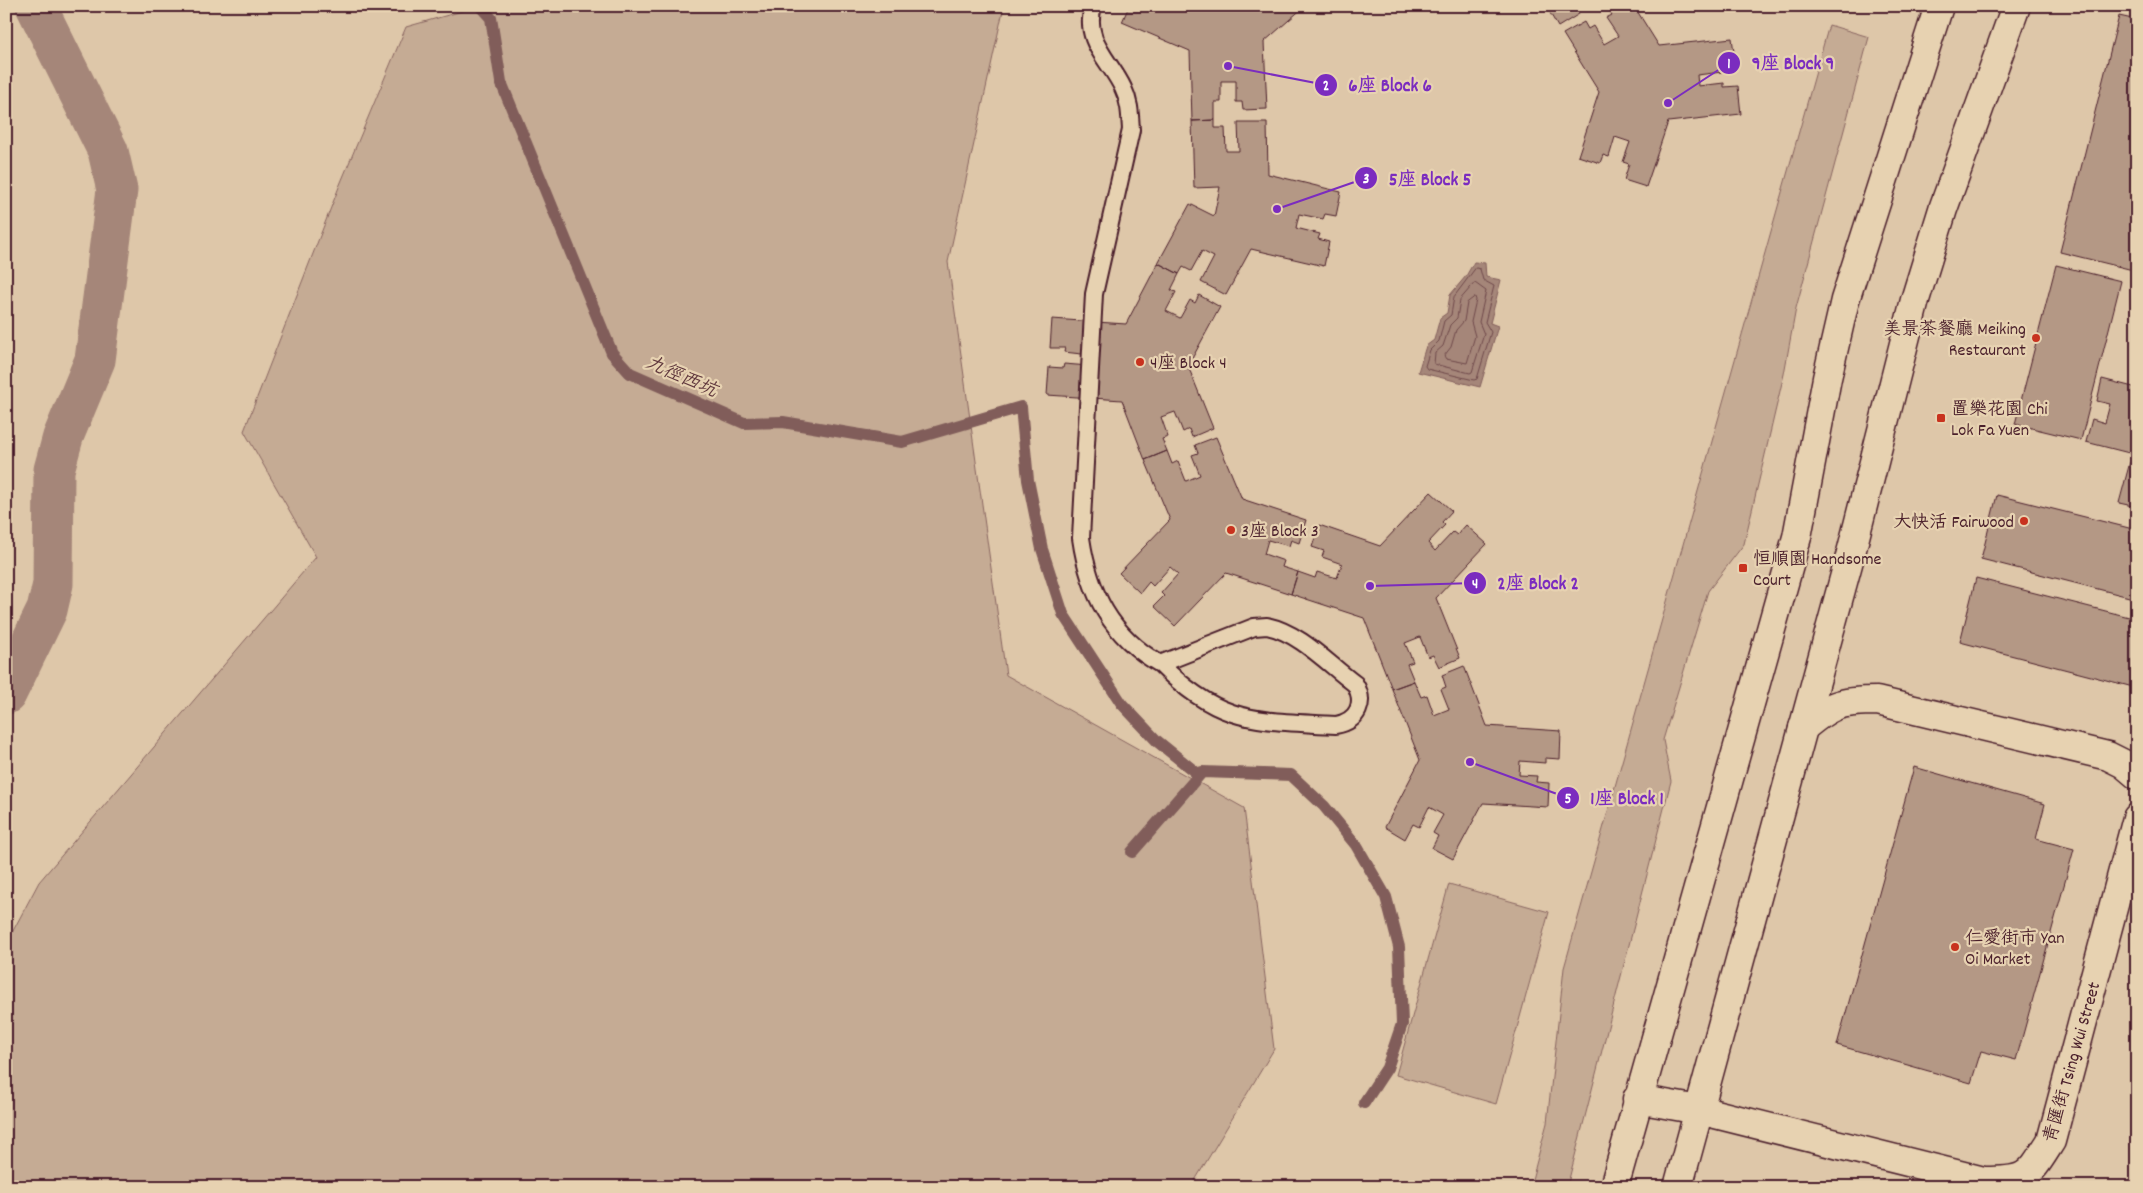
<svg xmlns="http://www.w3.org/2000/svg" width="2143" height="1193" viewBox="0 0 2143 1193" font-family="Dekko,'LXGW WenKai TC',sans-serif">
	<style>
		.green { fill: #c5ab94; stroke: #886560 }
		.water { fill: #a58679; stroke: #815d5a }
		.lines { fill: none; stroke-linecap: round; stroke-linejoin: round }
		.shore { stroke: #6e484a; stroke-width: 1 }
		.stream { stroke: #815d5a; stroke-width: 12 }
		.canal { stroke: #a58679; stroke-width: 41 }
		.building { fill: #b49885; stroke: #4a1f2b }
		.lane-casing { stroke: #4a1f2b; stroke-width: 20 }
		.street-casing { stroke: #4a1f2b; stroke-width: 31 }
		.secondary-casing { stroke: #4a1f2b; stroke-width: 31 }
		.lane { stroke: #e7d2b1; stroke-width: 16 }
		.street { stroke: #e7d2b1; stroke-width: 28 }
		.secondary { stroke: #e7d2b1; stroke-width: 28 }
		.poi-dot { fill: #c8321e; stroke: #e7d2b1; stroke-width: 2 }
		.labels { text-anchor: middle; stroke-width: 4.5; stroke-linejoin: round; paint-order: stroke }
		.poi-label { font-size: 18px; fill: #4a1f2b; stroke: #e7d2b1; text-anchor: start }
		.street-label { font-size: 18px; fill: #4a1f2b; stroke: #e7d2b1 }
		.water-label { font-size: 19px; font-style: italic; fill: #61393e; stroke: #e7d2b1 }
		.leader { fill: none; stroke: #7b2cbf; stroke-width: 2 }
		.callout-dot { fill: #7b2cbf; stroke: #e7d2b1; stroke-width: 2 }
		.mark-label { font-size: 15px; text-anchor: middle; font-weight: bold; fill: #fff }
		.callout-label { font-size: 19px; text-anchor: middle; font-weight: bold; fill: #7b2cbf; stroke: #e7d2b1; stroke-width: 4.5; stroke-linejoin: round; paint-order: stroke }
	</style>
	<rect width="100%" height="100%" fill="#dec7a9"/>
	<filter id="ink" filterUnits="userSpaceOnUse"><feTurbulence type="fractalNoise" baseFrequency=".02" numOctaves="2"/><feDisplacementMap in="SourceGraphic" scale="10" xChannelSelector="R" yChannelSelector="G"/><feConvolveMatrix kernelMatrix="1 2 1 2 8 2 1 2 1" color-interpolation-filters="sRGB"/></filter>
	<g filter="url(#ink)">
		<!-- green -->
		<path class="green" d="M 480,6 L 1004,6 L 948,262 L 1006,675 L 1244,808 L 1274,1049 L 1191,1187 L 6,1187 L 6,944 L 39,882 L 316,557 L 244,431 L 339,187 L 406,27 Z
			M 1829,25 L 1869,37 L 1796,308 L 1784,374 L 1744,544 L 1708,591 L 1663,740 L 1671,781 L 1567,1187 L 1530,1187 L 1547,1123 L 1564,968 Z
			M 1449,884 L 1549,912 L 1496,1104 L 1396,1075 Z"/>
		<!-- water -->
		<path class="water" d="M 1474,262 L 1485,263 L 1486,277 L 1501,280 L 1490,323 L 1498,326 L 1480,387 L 1418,372 L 1426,346 L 1434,340 L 1440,318 L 1447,313 L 1450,295 L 1466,276 Z"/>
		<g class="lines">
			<!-- shore -->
			<path class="shore" d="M 1476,268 L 1480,269 L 1483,280 L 1494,286 L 1485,322 L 1491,332 L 1477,379 L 1474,380 L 1427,369 L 1425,366 L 1430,350 L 1439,341 L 1444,321 L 1451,315 L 1454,297 Z
				M 1475,283 L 1486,291 L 1479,322 L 1484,334 L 1472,372 L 1470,373 L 1434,364 L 1435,353 L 1443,346 L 1450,325 L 1457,318 L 1460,300 Z
				M 1475,297 L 1476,300 L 1471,322 L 1475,336 L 1467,363 L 1446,359 L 1444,356 L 1451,347 L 1456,330 L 1464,321 L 1467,303 Z"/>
			<!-- stream -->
			<path class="stream" d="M 480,6 L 491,18 L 501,82 L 612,353 L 630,373 L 744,423 L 783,422 L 902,442 L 1021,407 L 1028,480 L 1042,549 L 1063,614 L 1122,704 L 1157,741 L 1199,775
				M 1132,852 L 1202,772 L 1291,775 L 1324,806 L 1356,845 L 1386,897 L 1399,947 L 1402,1024 L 1387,1068 L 1364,1103"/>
			<!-- canal -->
			<path class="canal" d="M 6,694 L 47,610 L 53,584 L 54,470 L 63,437 L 95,360 L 117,190 L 108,151 L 36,6"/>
		</g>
		<!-- building -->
		<path class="building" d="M 1129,6 L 1171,8 L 1172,6 L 1305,6 L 1264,42 L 1267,109 L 1243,110 L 1242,102 L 1236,102 L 1236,81 L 1221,81 L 1221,102 L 1215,102 L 1215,120 L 1192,121 L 1190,51 L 1122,22 Z
			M 1546,6 L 1576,6 L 1574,7 L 1579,14 L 1558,27 Z
			M 1607,6 L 1634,6 L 1659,46 L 1732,38 L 1736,66 L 1721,68 L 1722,72 L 1697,75 L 1698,86 L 1724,83 L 1724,87 L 1738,86 L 1741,114 L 1668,122 L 1646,187 L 1624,180 L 1629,164 L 1623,162 L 1630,142 L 1615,137 L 1609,157 L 1603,155 L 1600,163 L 1578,156 L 1599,92 L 1563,34 L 1584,22 L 1588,29 L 1593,26 L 1604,44 L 1618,36 L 1606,18 L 1612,15 Z
			M 2119,16 L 2137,20 L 2137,271 L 2060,252 Z
			M 1215,120 L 1215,128 L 1225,128 L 1226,151 L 1239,151 L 1238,123 L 1267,123 L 1268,174 L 1341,192 L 1336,216 L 1325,214 L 1323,219 L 1299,214 L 1296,228 L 1320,234 L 1318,239 L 1329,242 L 1324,266 L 1251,249 L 1226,295 L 1201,282 L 1214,257 L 1202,251 L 1191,271 L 1183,267 L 1179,274 L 1158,263 L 1190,204 L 1214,216 L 1220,187 L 1194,188 L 1192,121 Z
			M 1158,263 L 1179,274 L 1171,290 L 1176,292 L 1166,311 L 1180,318 L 1190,300 L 1195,303 L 1199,295 L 1220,307 L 1188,366 L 1213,428 L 1192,437 L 1189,429 L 1183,432 L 1175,412 L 1161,417 L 1168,437 L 1162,439 L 1167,451 L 1145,460 L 1122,400 L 1047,395 L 1049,367 L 1063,368 L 1064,364 L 1089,366 L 1090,355 L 1064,352 L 1065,348 L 1050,348 L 1052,319 L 1126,324 Z
			M 2056,265 L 2121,281 L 2081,440 L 2015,424 Z
			M 2102,379 L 2137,388 L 2137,455 L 2086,442 L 2092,419 L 2105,423 L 2110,404 L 2097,401 Z
			M 1216,437 L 1242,499 L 1306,520 L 1299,543 L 1291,540 L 1289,546 L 1268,540 L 1264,554 L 1284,561 L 1282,567 L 1298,572 L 1291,594 L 1226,573 L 1175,626 L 1154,606 L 1164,596 L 1161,593 L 1178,574 L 1170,567 L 1153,586 L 1149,582 L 1140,593 L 1119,573 L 1170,520 L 1145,460 L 1167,451 L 1172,464 L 1178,461 L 1186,481 L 1200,475 L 1192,455 L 1198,453 L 1195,445 Z
			M 2130,462 L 2137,463 L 2137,507 L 2119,503 Z
			M 1431,492 L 1452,511 L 1442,522 L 1445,525 L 1428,543 L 1435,551 L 1453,532 L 1457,535 L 1466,525 L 1487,544 L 1436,598 L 1460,658 L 1439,667 L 1433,655 L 1428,657 L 1420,637 L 1405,643 L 1413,662 L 1407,664 L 1414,681 L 1392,689 L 1364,618 L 1291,594 L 1298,572 L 1315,578 L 1317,572 L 1337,578 L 1342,564 L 1322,557 L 1324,551 L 1312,547 L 1319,525 L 1380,546 Z
			M 1997,495 L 2137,530 L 2137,599 L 1981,559 Z
			M 1976,578 L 2137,619 L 2137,688 L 1960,642 Z
			M 1464,666 L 1487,726 L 1561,731 L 1560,759 L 1545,758 L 1545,763 L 1520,761 L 1519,775 L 1537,776 L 1536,782 L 1549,783 L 1548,807 L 1483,803 L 1453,859 L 1432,848 L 1438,836 L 1433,833 L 1443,815 L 1429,807 L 1419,827 L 1413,824 L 1405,839 L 1385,827 L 1420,760 L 1392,689 L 1414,681 L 1421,697 L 1427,695 L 1434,715 L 1449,709 L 1441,689 L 1446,687 L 1442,675 Z
			M 1914,767 L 2045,804 L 2036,839 L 2074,849 L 2016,1060 L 1981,1051 L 1971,1083 L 1837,1045 Z
			M 1413,1183 L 1428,1187 L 1412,1187 Z"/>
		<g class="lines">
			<!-- lane casing -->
			<g class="lane-casing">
				<path id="lane" d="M 1093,6 C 1083,42 1110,60 1123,88 C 1130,102 1130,115 1131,130 L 1094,294 L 1081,538 C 1089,593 1111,636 1160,664
					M 1267,626 C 1300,633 1327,663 1355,684 C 1366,703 1358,721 1336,725 C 1256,720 1220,725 1160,664 L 1254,627 Z"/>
			</g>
			<!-- street casing -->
			<g class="street-casing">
				<path id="street" d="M 1803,728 C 1831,704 1840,701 1877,701 L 2108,756 L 2124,764 L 2137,775
					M 1637,1099 L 1699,1110 L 1984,1181 C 2028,1181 2028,1177 2051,1141 L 2137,818"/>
			</g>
			<!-- secondary casing -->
			<g class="secondary-casing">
				<path id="secondary" d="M 1614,1187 L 1797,537 L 1827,378 L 1845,300 L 1939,6
					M 1678,1187 L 1852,549 L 1915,300 L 1943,209 L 2016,6"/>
			</g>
			<!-- lane -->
			<use href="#lane" class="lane"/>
			<!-- street -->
			<use href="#street" class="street"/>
			<!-- secondary -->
			<use href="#secondary" class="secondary"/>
		</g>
	</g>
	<!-- markers -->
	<g class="poi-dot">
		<circle cx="2036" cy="338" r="5"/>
		<circle cx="1140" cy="362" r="5"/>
		<rect x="1936" y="413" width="10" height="10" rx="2.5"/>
		<circle cx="2024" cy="521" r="5"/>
		<circle cx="1231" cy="530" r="5"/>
		<rect x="1738" y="563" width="10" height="10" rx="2.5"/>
		<circle cx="1955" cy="947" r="5"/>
	</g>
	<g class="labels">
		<!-- poi labels -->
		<g class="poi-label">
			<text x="2026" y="334" text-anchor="end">美景茶餐廳 Meiking<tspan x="2026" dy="21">Restaurant</tspan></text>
			<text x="1150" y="368">4座 Block 4</text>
			<text x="1951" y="414">置樂花園 Chi<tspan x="1951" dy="21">Lok Fa Yuen</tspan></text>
			<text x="2014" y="527" text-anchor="end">大快活 Fairwood</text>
			<text x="1241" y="536">3座 Block 3</text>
			<text x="1753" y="564">恒順園 Handsome<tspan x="1753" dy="21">Court</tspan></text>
			<text x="1965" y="943">仁愛街市 Yan<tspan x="1965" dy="21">Oi Market</tspan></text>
		</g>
		<!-- street labels -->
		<g class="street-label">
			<text transform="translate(2071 1062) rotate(-74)" y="6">青匯街 Tsing Wui Street</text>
		</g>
		<!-- water labels -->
		<g class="water-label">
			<text transform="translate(682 375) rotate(24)" y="7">九徑西坑</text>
		</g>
	</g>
	<!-- callouts -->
	<path class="leader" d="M1668 103L1729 63M1228 66L1326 85M1277 209L1366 178M1370 586L1475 583M1470 762L1568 798"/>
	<g class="callout-dot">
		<circle cx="1668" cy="103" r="5"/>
		<circle cx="1228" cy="66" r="5"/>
		<circle cx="1277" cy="209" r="5"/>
		<circle cx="1370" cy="586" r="5"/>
		<circle cx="1470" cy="762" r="5"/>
		<circle cx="1729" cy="63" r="12"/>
		<circle cx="1326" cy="85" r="12"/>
		<circle cx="1366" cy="178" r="12"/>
		<circle cx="1475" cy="583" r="12"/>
		<circle cx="1568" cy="798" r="12"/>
	</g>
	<g class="mark-label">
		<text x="1729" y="68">1</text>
		<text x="1326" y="90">2</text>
		<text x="1366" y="183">3</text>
		<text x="1475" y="588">4</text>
		<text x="1568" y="803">5</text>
	</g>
	<g class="callout-label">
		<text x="1793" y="69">9座 Block 9</text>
		<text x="1390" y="91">6座 Block 6</text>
		<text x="1430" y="185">5座 Block 5</text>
		<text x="1538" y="589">2座 Block 2</text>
		<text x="1627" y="804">1座 Block 1</text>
	</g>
	<!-- margin -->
	<rect width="2143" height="1193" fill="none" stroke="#e7d2b1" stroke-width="25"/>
	<rect x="12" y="12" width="2118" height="1168" fill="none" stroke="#4a1f2b" stroke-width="2" filter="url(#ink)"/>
</svg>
